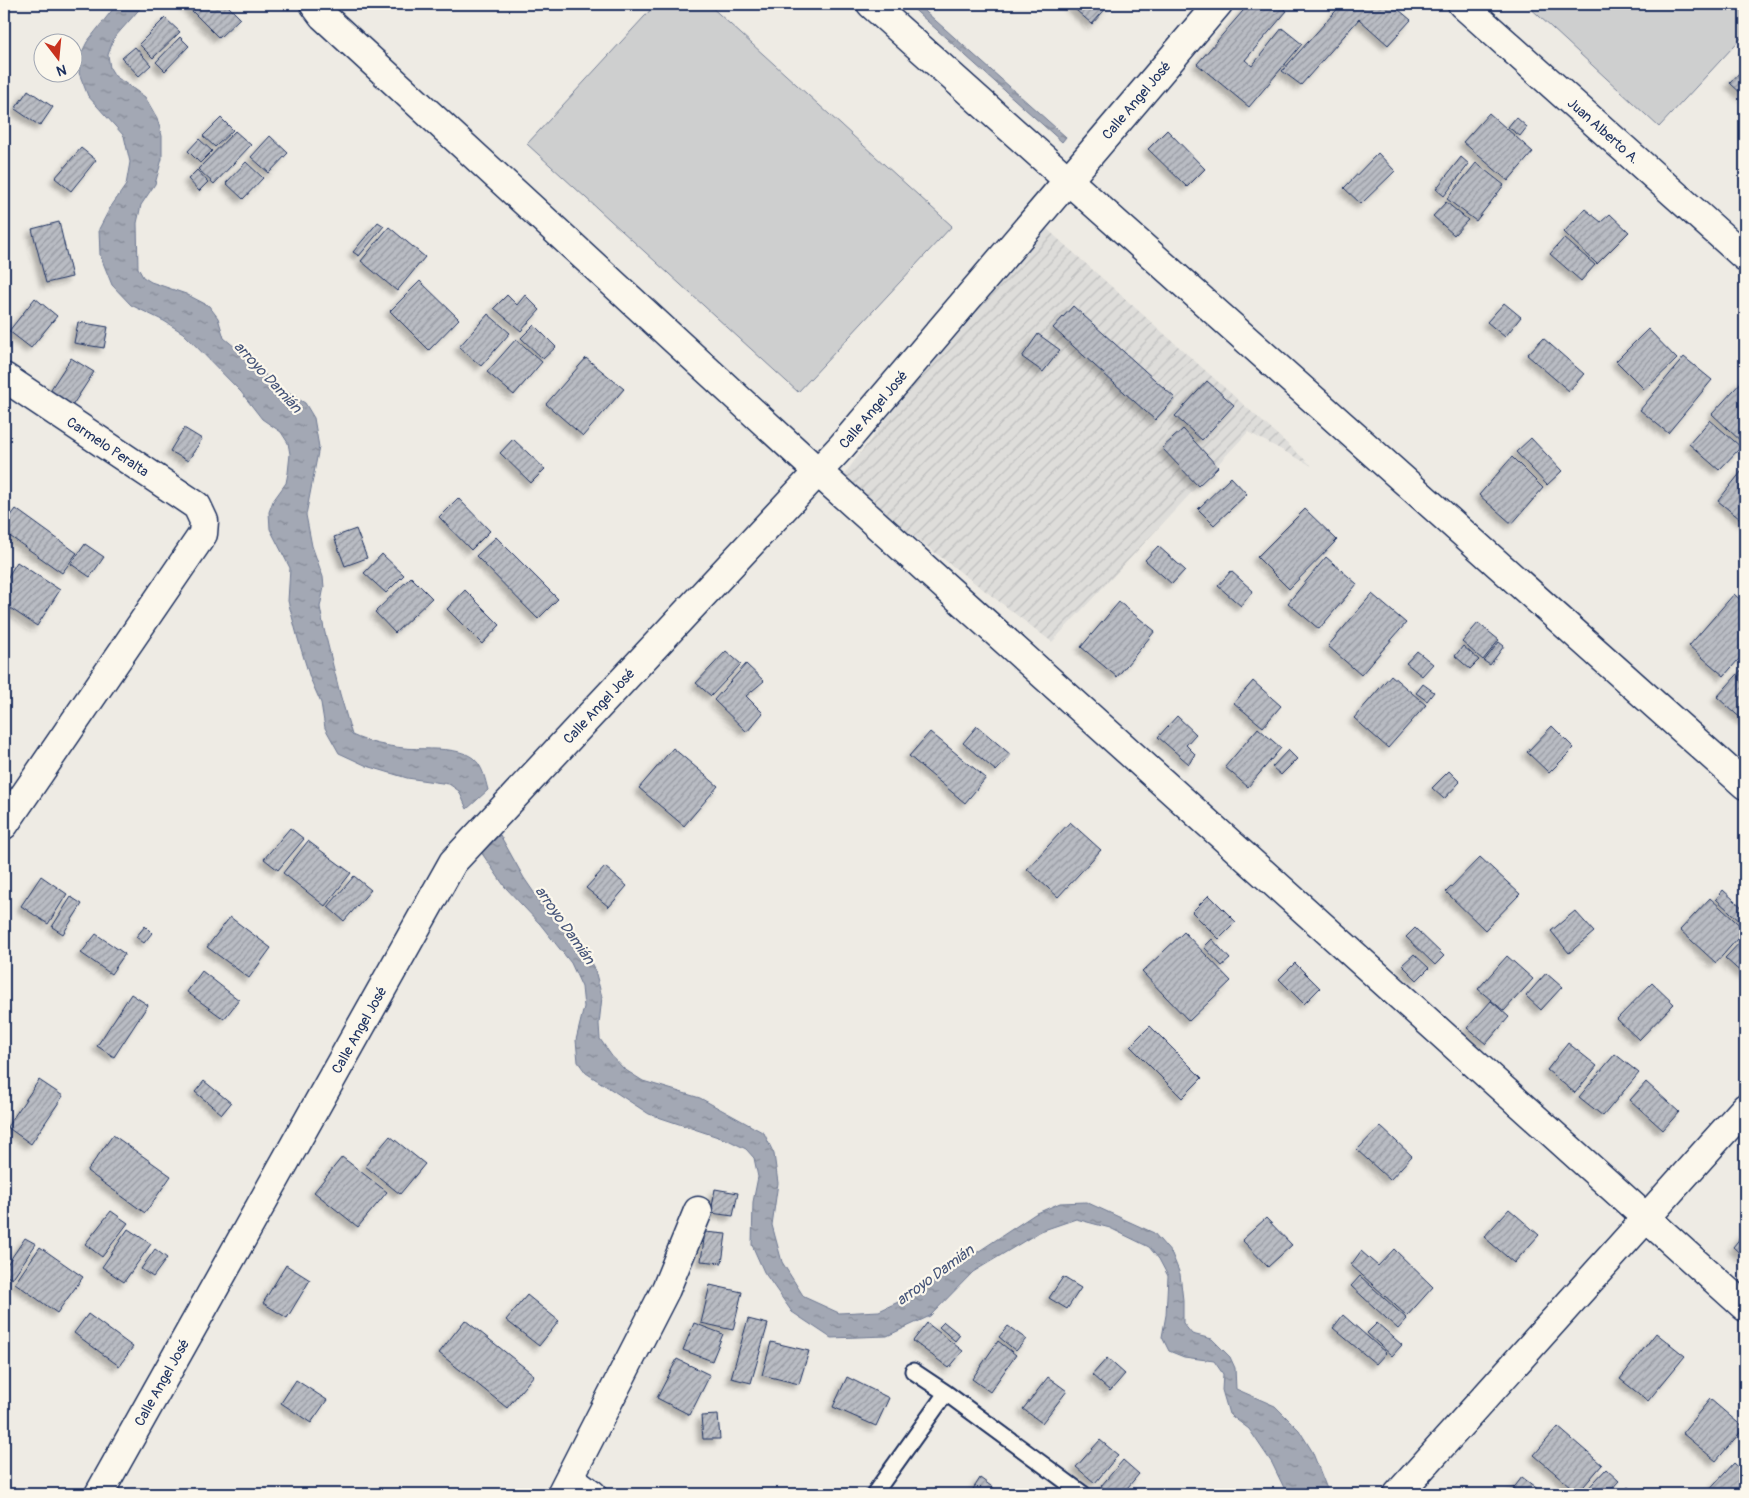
<svg xmlns="http://www.w3.org/2000/svg" width="1749" height="1498" viewBox="0 0 1749 1498" font-family="Pangolin,sans-serif">
	<style>
		.industrial { fill: url(#industrial-furrows) }
		.green { fill: #cecfcf; stroke: #747f96 }
		.water { fill: url(#water-ripples); stroke: #6d7892 }
		.building { fill: url(#building-hatch); stroke: #1b2f5e; filter: url(#shadow) }
		.lines { fill: none; stroke-linecap: round; stroke-linejoin: round }
		.service-casing { stroke: #1b2f5e; stroke-width: 19 }
		.minor-casing { stroke: #1b2f5e; stroke-width: 31 }
		.service { stroke: #fbf7ec; stroke-width: 15 }
		.minor { stroke: #fbf7ec; stroke-width: 28 }
		.labels { text-anchor: middle; stroke-width: 4.5; stroke-linejoin: round; paint-order: stroke }
		.street-label { font-size: 14px; fill: #1b2f5e; stroke: #fbf7ec }
		.water-label { font-size: 15px; font-style: italic; fill: #445378; stroke: #fbf7ec }
	</style>
	<defs>
		<pattern id="industrial-furrows" width="10" height="10" patternUnits="userSpaceOnUse" patternTransform="scale(1.25)"><rect width="10" height="10" fill="#deddda"/><path d="M-1 1l2-2M0 10L10 0M9 11l2-2" fill="none" stroke="#bebebe"/></pattern>
		<pattern id="water-ripples" width="26" height="14" patternUnits="userSpaceOnUse" patternTransform="scale(1.25)"><rect width="26" height="14" fill="#a3a8b4"/><path d="M2 4q2-2 4 0t4 0M15 11q2-2 4 0t4 0" fill="none" stroke="#848996"/></pattern>
		<pattern id="building-hatch" width="6" height="6" patternUnits="userSpaceOnUse" patternTransform="scale(1.25)"><rect width="6" height="6" fill="#b9bcc3"/><path d="M-1 1l2-2M0 6l6-6M5 7l2-2" fill="none" stroke="#9699a2"/></pattern>
		<filter id="shadow"><feDropShadow dx="-4.5" dy="4.5" stdDeviation="2.5" flood-color="#0004"/></filter>
	</defs>
	<rect width="100%" height="100%" fill="#eeebe4"/>
	<filter id="ink" filterUnits="userSpaceOnUse"><feTurbulence type="fractalNoise" baseFrequency=".02" numOctaves="2"/><feDisplacementMap in="SourceGraphic" scale="10" xChannelSelector="R" yChannelSelector="G"/><feConvolveMatrix kernelMatrix="1 2 1 2 8 2 1 2 1" color-interpolation-filters="sRGB"/></filter>
	<g filter="url(#ink)">
		<!-- industrial -->
		<path class="industrial" d="M 1037,220 L 1312,466 L 1248,432 L 1052,642 L 840,480 Z"/>
		<!-- green -->
		<path class="green" d="M 656,4 L 708,4 L 952,226 L 798,392 L 527,144 Z
			M 1526,4 L 1745,4 L 1745,34 L 1659,127 Z"/>
		<!-- water -->
		<path class="water" d="M 117,4 L 144,4 L 114,38 L 108,55 L 110,68 L 115,76 L 145,97 L 157,118 L 162,136 L 162,159 L 155,184 L 141,205 L 137,223 L 138,268 L 143,277 L 151,282 L 186,294 L 209,306 L 218,318 L 224,338 L 247,357 L 278,387 L 305,403 L 314,418 L 319,447 L 306,515 L 312,546 L 323,577 L 324,587 L 320,607 L 324,629 L 340,694 L 352,735 C 369,743 386,746 404,748 C 424,750 457,746 473,758 C 483,766 485,779 488,790 L 467,809 L 459,791 L 449,784 L 407,778 L 367,766 L 339,753 L 325,728 L 321,703 L 310,678 L 298,639 L 288,601 L 290,568 L 270,529 L 269,512 L 273,501 L 286,483 L 288,473 L 290,454 L 288,443 L 281,432 L 262,419 L 241,392 L 183,333 L 164,321 L 131,305 L 112,285 L 100,255 L 99,229 L 110,208 L 126,185 L 130,162 L 124,136 L 88,96 L 79,73 L 81,54 L 87,42 Z
			M 908,4 L 917,4 L 1066,137 L 1062,142 Z
			M 500,835 L 524,878 L 550,916 L 583,949 L 595,970 L 602,997 L 599,1024 L 600,1039 L 611,1055 L 624,1069 L 643,1081 L 700,1098 L 764,1133 L 774,1154 L 778,1183 L 772,1225 L 782,1262 L 804,1297 L 839,1313 L 879,1311 L 913,1295 L 1035,1214 L 1060,1203 L 1086,1202 L 1154,1233 L 1172,1254 L 1180,1274 L 1183,1300 L 1183,1323 L 1192,1334 L 1212,1339 L 1230,1357 L 1235,1368 L 1236,1389 L 1275,1406 L 1299,1430 L 1312,1451 L 1329,1494 L 1287,1494 L 1272,1463 L 1249,1429 L 1229,1414 L 1222,1390 L 1223,1374 L 1214,1361 L 1184,1357 L 1169,1351 L 1162,1337 L 1166,1315 L 1168,1276 L 1159,1259 L 1149,1247 L 1110,1228 L 1076,1219 L 1041,1231 L 973,1272 L 930,1316 L 887,1336 L 831,1338 L 792,1312 L 764,1272 L 752,1245 L 753,1202 L 758,1177 L 754,1158 L 746,1149 L 730,1141 L 649,1114 L 586,1073 L 578,1062 L 576,1040 L 584,1007 L 582,987 L 571,963 L 540,924 L 505,887 L 481,852 Z"/>
		<!-- building -->
		<path class="building" d="M 185,4 L 226,4 L 240,18 L 219,38 Z
			M 1069,4 L 1110,4 L 1092,24 Z
			M 1249,4 L 1277,4 L 1287,11 L 1245,60 L 1252,66 L 1282,28 L 1302,44 L 1249,107 L 1197,64 Z
			M 1342,4 L 1392,4 L 1411,20 L 1388,45 L 1359,19 L 1301,85 L 1282,71 Z
			M 165,18 L 180,32 L 153,58 L 139,44 Z
			M 180,37 L 189,46 L 165,71 L 156,62 Z
			M 135,47 L 151,65 L 139,76 L 122,58 Z
			M 1741,71 L 1745,75 L 1745,97 L 1730,83 Z
			M 28,90 L 53,107 L 40,126 L 15,109 Z
			M 1489,113 L 1533,152 L 1508,181 L 1463,142 Z
			M 1516,117 L 1527,127 L 1520,136 L 1508,127 Z
			M 221,118 L 233,130 L 215,147 L 203,136 Z
			M 1167,130 L 1205,169 L 1187,187 L 1148,149 Z
			M 235,131 L 251,145 L 214,184 L 198,169 Z
			M 270,136 L 288,153 L 269,173 L 251,157 Z
			M 199,139 L 212,151 L 200,163 L 188,151 Z
			M 81,148 L 96,160 L 71,191 L 55,178 Z
			M 1378,153 L 1395,171 L 1361,204 L 1344,188 Z
			M 1461,157 L 1469,164 L 1444,196 L 1436,189 Z
			M 246,162 L 263,178 L 243,199 L 226,183 Z
			M 1476,163 L 1504,185 L 1476,221 L 1447,199 Z
			M 197,170 L 208,182 L 199,191 L 188,179 Z
			M 1446,202 L 1468,220 L 1454,235 L 1433,216 Z
			M 1585,209 L 1601,222 L 1610,214 L 1629,232 L 1597,264 L 1564,232 Z
			M 59,222 L 72,277 L 46,283 L 32,229 Z
			M 378,222 L 384,226 L 359,256 L 353,252 Z
			M 389,227 L 425,257 L 397,291 L 361,261 Z
			M 1564,238 L 1595,265 L 1581,281 L 1550,254 Z
			M 420,281 L 459,319 L 429,350 L 390,311 Z
			M 507,295 L 517,305 L 525,295 L 540,310 L 521,331 L 494,308 Z
			M 35,298 L 57,316 L 31,348 L 9,331 Z
			M 1504,303 L 1521,317 L 1505,337 L 1487,322 Z
			M 1073,306 L 1175,398 L 1155,420 L 1053,328 Z
			M 488,314 L 510,333 L 481,366 L 459,347 Z
			M 78,322 L 108,327 L 104,348 L 74,343 Z
			M 534,325 L 556,347 L 543,359 L 521,338 Z
			M 1648,329 L 1677,359 L 1645,390 L 1616,361 Z
			M 1038,334 L 1060,350 L 1043,372 L 1022,357 Z
			M 1543,338 L 1584,374 L 1569,391 L 1527,355 Z
			M 516,339 L 542,362 L 514,395 L 487,372 Z
			M 1684,357 L 1712,380 L 1668,433 L 1640,410 Z
			M 71,358 L 94,372 L 72,406 L 49,392 Z
			M 586,358 L 624,389 L 583,436 L 546,404 Z
			M 1744,379 L 1745,380 L 1744,444 L 1712,414 Z
			M 1207,381 L 1234,405 L 1202,440 L 1175,416 Z
			M 1710,420 L 1741,447 L 1719,470 L 1689,444 Z
			M 184,428 L 202,439 L 188,461 L 170,451 Z
			M 1183,429 L 1218,467 L 1198,486 L 1162,448 Z
			M 1531,438 L 1562,471 L 1547,485 L 1516,452 Z
			M 513,439 L 545,469 L 531,483 L 500,453 Z
			M 1512,457 L 1543,488 L 1512,524 L 1479,495 Z
			M 1745,467 L 1745,523 L 1718,501 Z
			M 1231,477 L 1247,494 L 1214,525 L 1198,509 Z
			M 458,498 L 490,531 L 471,550 L 439,517 Z
			M 16,509 L 77,553 L 62,573 L 4,532 L 4,525 Z
			M 1305,509 L 1337,540 L 1289,589 L 1257,557 Z
			M 356,529 L 367,558 L 345,566 L 334,537 Z
			M 496,537 L 558,599 L 538,619 L 476,556 Z
			M 85,544 L 104,557 L 90,577 L 71,564 Z
			M 1158,546 L 1185,570 L 1172,584 L 1145,560 Z
			M 382,554 L 404,575 L 386,593 L 364,573 Z
			M 1326,557 L 1357,584 L 1319,629 L 1288,603 Z
			M 17,562 L 60,590 L 37,626 L 4,604 L 4,583 Z
			M 1231,571 L 1253,591 L 1241,606 L 1218,586 Z
			M 411,577 L 432,598 L 395,633 L 375,612 Z
			M 465,590 L 500,625 L 482,644 L 447,609 Z
			M 1372,594 L 1406,623 L 1361,675 L 1328,646 Z
			M 1734,594 L 1745,604 L 1745,652 L 1724,676 L 1689,646 Z
			M 1119,602 L 1155,631 L 1117,677 L 1081,647 Z
			M 1478,623 L 1499,640 L 1483,660 L 1462,642 Z
			M 1499,642 L 1504,646 L 1490,665 L 1484,661 Z
			M 1463,646 L 1479,660 L 1470,669 L 1455,656 Z
			M 726,651 L 741,664 L 711,696 L 696,683 Z
			M 1417,651 L 1433,664 L 1422,676 L 1406,663 Z
			M 746,664 L 764,681 L 746,696 L 763,713 L 747,732 L 714,700 Z
			M 1745,666 L 1745,722 L 1717,697 Z
			M 1391,675 L 1426,705 L 1388,748 L 1354,718 Z
			M 1253,681 L 1281,706 L 1263,727 L 1234,703 Z
			M 1423,684 L 1434,692 L 1427,701 L 1416,693 Z
			M 1177,716 L 1196,734 L 1186,745 L 1195,754 L 1189,764 L 1158,737 Z
			M 977,726 L 1011,755 L 996,771 L 963,743 Z
			M 1552,726 L 1574,748 L 1549,773 L 1527,752 Z
			M 1258,728 L 1281,748 L 1248,787 L 1225,767 Z
			M 930,732 L 986,778 L 965,803 L 909,756 Z
			M 673,748 L 718,786 L 684,826 L 639,788 Z
			M 1288,750 L 1297,759 L 1281,775 L 1272,767 Z
			M 1449,771 L 1460,782 L 1444,799 L 1432,788 Z
			M 1070,822 L 1101,850 L 1058,897 L 1027,869 Z
			M 290,828 L 304,839 L 278,870 L 264,859 Z
			M 308,841 L 351,873 L 325,906 L 283,873 Z
			M 1480,857 L 1520,894 L 1485,930 L 1446,892 Z
			M 605,867 L 627,886 L 609,907 L 586,888 Z
			M 41,876 L 67,894 L 48,924 L 21,906 Z
			M 354,876 L 371,890 L 344,921 L 328,907 Z
			M 1723,890 L 1745,910 L 1745,926 L 1716,899 Z
			M 1209,895 L 1236,922 L 1219,939 L 1192,912 Z
			M 71,897 L 82,904 L 63,934 L 52,927 Z
			M 1710,898 L 1745,930 L 1716,963 L 1680,930 Z
			M 1575,911 L 1594,932 L 1569,953 L 1551,931 Z
			M 230,917 L 271,948 L 249,978 L 207,947 Z
			M 145,926 L 152,933 L 144,943 L 136,937 Z
			M 1415,928 L 1444,956 L 1435,965 L 1406,937 Z
			M 1184,932 L 1231,981 L 1189,1021 L 1142,972 Z
			M 96,934 L 125,954 L 111,974 L 81,953 Z
			M 1745,937 L 1745,976 L 1725,958 Z
			M 1212,939 L 1230,959 L 1222,966 L 1204,947 Z
			M 1414,954 L 1429,968 L 1417,980 L 1402,965 Z
			M 1507,956 L 1533,979 L 1504,1011 L 1478,989 Z
			M 1295,963 L 1320,988 L 1304,1004 L 1279,979 Z
			M 202,971 L 239,1000 L 224,1019 L 187,992 Z
			M 1546,973 L 1562,987 L 1541,1010 L 1526,996 Z
			M 1652,983 L 1674,1004 L 1639,1040 L 1617,1019 Z
			M 131,994 L 148,1005 L 114,1057 L 97,1046 Z
			M 1491,1001 L 1509,1017 L 1486,1044 L 1467,1028 Z
			M 1150,1026 L 1202,1078 L 1182,1098 L 1130,1046 Z
			M 1568,1043 L 1597,1066 L 1575,1093 L 1547,1070 Z
			M 1615,1054 L 1639,1073 L 1603,1116 L 1579,1097 Z
			M 39,1080 L 63,1096 L 31,1144 L 7,1127 Z
			M 204,1081 L 231,1103 L 222,1114 L 195,1092 Z
			M 1646,1082 L 1679,1112 L 1663,1130 L 1630,1100 Z
			M 1380,1126 L 1412,1156 L 1390,1180 L 1357,1150 Z
			M 113,1135 L 171,1176 L 145,1213 L 87,1171 Z
			M 390,1136 L 425,1164 L 400,1194 L 365,1166 Z
			M 342,1157 L 387,1192 L 358,1227 L 314,1192 Z
			M 715,1189 L 738,1193 L 733,1216 L 711,1213 Z
			M 1509,1209 L 1539,1235 L 1514,1263 L 1484,1237 Z
			M 111,1211 L 128,1223 L 102,1257 L 85,1244 Z
			M 1266,1218 L 1292,1245 L 1268,1267 L 1242,1240 Z
			M 128,1229 L 151,1244 L 124,1282 L 102,1267 Z
			M 705,1232 L 726,1234 L 722,1263 L 701,1261 Z
			M 1745,1232 L 1745,1258 L 1733,1247 Z
			M 25,1238 L 36,1244 L 12,1279 L 4,1274 L 4,1269 Z
			M 40,1247 L 83,1277 L 57,1313 L 15,1283 Z
			M 155,1249 L 167,1258 L 153,1277 L 141,1269 Z
			M 1394,1249 L 1433,1287 L 1407,1316 L 1351,1265 L 1361,1251 L 1378,1266 Z
			M 286,1265 L 310,1280 L 287,1318 L 263,1303 Z
			M 1360,1276 L 1407,1319 L 1398,1329 L 1351,1286 Z
			M 1063,1277 L 1081,1288 L 1067,1309 L 1049,1298 Z
			M 710,1285 L 742,1292 L 733,1330 L 701,1323 Z
			M 527,1295 L 559,1321 L 539,1346 L 506,1320 Z
			M 88,1314 L 133,1347 L 119,1366 L 74,1333 Z
			M 1343,1315 L 1386,1353 L 1376,1364 L 1333,1328 Z
			M 748,1319 L 768,1324 L 751,1383 L 731,1378 Z
			M 465,1320 L 534,1375 L 507,1408 L 439,1353 Z
			M 944,1322 L 960,1335 L 955,1341 L 939,1327 Z
			M 694,1323 L 723,1334 L 712,1361 L 683,1350 Z
			M 927,1323 L 963,1351 L 949,1368 L 913,1341 Z
			M 1377,1323 L 1402,1345 L 1392,1356 L 1367,1333 Z
			M 1008,1326 L 1026,1339 L 1016,1351 L 999,1337 Z
			M 1656,1333 L 1685,1356 L 1648,1401 L 1620,1379 Z
			M 998,1341 L 1016,1355 L 990,1392 L 972,1379 Z
			M 771,1342 L 809,1351 L 799,1384 L 762,1375 Z
			M 1107,1358 L 1125,1374 L 1110,1391 L 1092,1375 Z
			M 677,1359 L 710,1375 L 690,1415 L 657,1398 Z
			M 847,1377 L 889,1398 L 876,1426 L 833,1407 Z
			M 1048,1377 L 1067,1391 L 1042,1423 L 1023,1409 Z
			M 296,1380 L 327,1400 L 311,1423 L 281,1403 Z
			M 1710,1399 L 1744,1428 L 1716,1461 L 1682,1433 Z
			M 718,1415 L 720,1439 L 703,1439 L 701,1416 Z
			M 1558,1427 L 1602,1465 L 1578,1493 L 1534,1455 Z
			M 1100,1440 L 1118,1455 L 1095,1483 L 1076,1467 Z
			M 1123,1460 L 1139,1474 L 1122,1494 L 1110,1494 L 1101,1486 Z
			M 1734,1463 L 1745,1473 L 1745,1494 L 1706,1494 Z
			M 1606,1469 L 1619,1481 L 1607,1494 L 1583,1494 Z
			M 1522,1477 L 1539,1490 L 1536,1494 L 1519,1494 L 1513,1489 Z
			M 980,1478 L 995,1489 L 991,1494 L 970,1494 Z
			M 1628,1487 L 1636,1494 L 1620,1494 Z"/>
		<g class="lines">
			<!-- service casing -->
			<g class="service-casing">
				<path id="service" d="M 913,1371 L 946,1393 L 1083,1494
					M 874,1494 L 946,1393"/>
			</g>
			<!-- minor casing -->
			<g class="minor-casing">
				<g id="minor">
					<path d="M 314,4 L 323,16 L 817,471 L 1745,1307"/>
					<path d="M 871,4 L 1745,785"/>
					<path id="s1" d="M 1462,4 L 1745,257"/>
					<path id="s2" d="M 4,377 L 197,506 L 204,521 L 203,534 L 4,825"/>
					<path d="M 570,1478 L 592,1494"/>
					<path id="s3" d="M 99,1494 L 453,862 L 842,446 L 1218,4"/>
					<path d="M 561,1494 L 666,1289 L 698,1211"/>
					<path d="M 1398,1494 L 1745,1108"/>
				</g>
			</g>
			<!-- service -->
			<use href="#service" class="service"/>
			<!-- minor -->
			<use href="#minor" class="minor"/>
		</g>
	</g>
	<g class="labels">
		<!-- street labels -->
		<g class="street-label">
			<text dy="5" stroke="none"><textPath href="#s3" startOffset="1748">Calle Angel José</textPath></text>
			<text dy="5" stroke="none"><textPath href="#s1" startOffset="190">Juan Alberto A.</textPath></text>
			<text dy="5" stroke="none"><textPath href="#s3" startOffset="1342">Calle Angel José</textPath></text>
			<text dy="5" stroke="none"><textPath href="#s2" startOffset="125">Carmelo Peralta</textPath></text>
			<text dy="5" stroke="none"><textPath href="#s3" startOffset="938">Calle Angel José</textPath></text>
			<text dy="5" stroke="none"><textPath href="#s3" startOffset="532">Calle Angel José</textPath></text>
			<text dy="5" stroke="none"><textPath href="#s3" startOffset="128">Calle Angel José</textPath></text>
		</g>
		<!-- water labels -->
		<g class="water-label">
			<text transform="translate(268 377) rotate(47)" y="5">arroyo Damián</text>
			<text transform="translate(565 925) rotate(55)" y="5">arroyo Damián</text>
			<text transform="translate(935 1275) rotate(-36)" y="5">arroyo Damián</text>
		</g>
	</g>
	<!-- margin -->
	<rect width="1749" height="1498" fill="none" stroke="#fbf7ec" stroke-width="20"/>
	<rect x="10" y="10" width="1729" height="1478" fill="none" stroke="#1b2f5e" stroke-width="2" filter="url(#ink)"/>
	<!-- north arrow -->
	<g transform="translate(58 58) rotate(164)"><circle r="24" fill="#fbf7ec" stroke="#a1a7b3"/>
	<path d="M0-4L9 19L0 12L-9 19Z" fill="#c8321e"/>
	<text y="-8" font-size="14" font-weight="bold" text-anchor="middle" fill="#1b2f5e">N</text>
	</g>
</svg>
